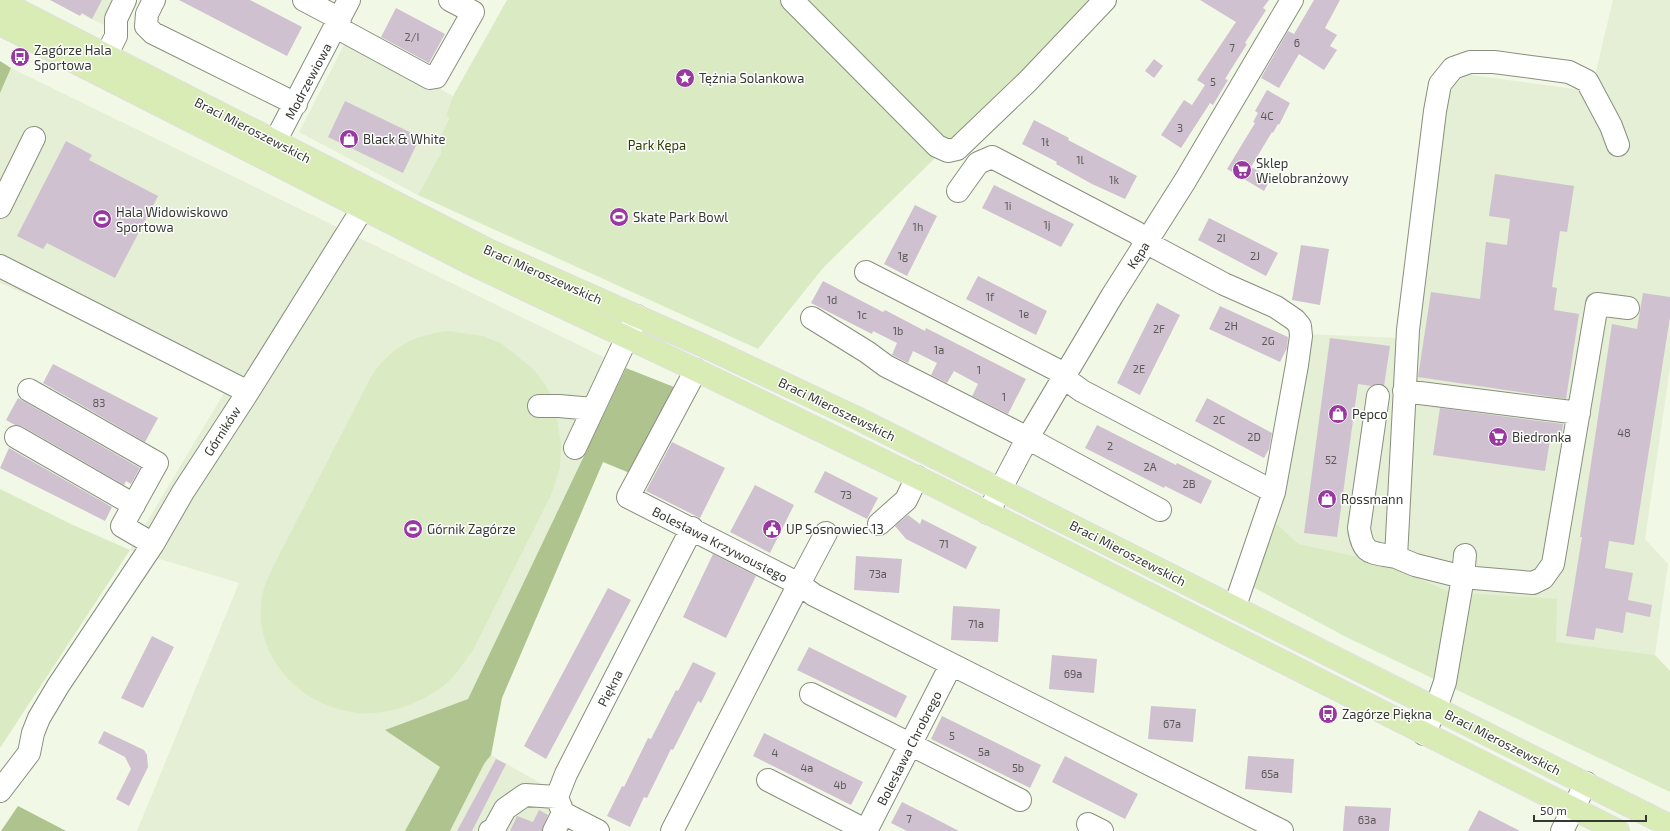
<svg xmlns="http://www.w3.org/2000/svg" width="1670" height="831" viewBox="0 0 1670 831" font-family="'Exo 2',sans-serif">
	<style>
		.built { fill: #e4efd5 }
		.green { fill: #daeac2 }
		.forest { fill: #aec38d }
		.building { fill: #cfc1d0 }
		.lines { fill: none; stroke-linecap: round; stroke-linejoin: round }
		.minor-casing { stroke: #888f7e; stroke-width: 24 }
		.major-casing { stroke: #dfdfde; stroke-width: 24 }
		.minor { stroke: #fff; stroke-width: 22 }
		.major { stroke: #d9ecb6; stroke-width: 22 }
		.labels { text-anchor: middle; stroke-width: 3; stroke-linejoin: round; paint-order: stroke }
		.number-label { font-size: 11px; fill: #5c5a59 }
		.poi-label { font-size: 13px; fill: #353831; stroke: #fff; text-anchor: start }
		.street-label { font-size: 13px; fill: #353831; stroke: #fff }
		.park-label { font-size: 13px; fill: #2b3c00; stroke: #fff }
	</style>
	<rect width="100%" height="100%" fill="#f1f9e6"/>
	<!-- built -->
	<path class="built" d="M 51,0 L 130,0 L 117,31 Z
		M 1613,0 L 1670,0 L 1670,368 L 1645,539 L 1668,564 L 1655,655 L 1555,642 L 1378,561 L 1299,544 L 1272,520 L 1308,334 L 1398,338 L 1445,91 L 1464,74 L 1582,90 L 1595,75 Z
		M 348,37 L 453,96 L 446,115 L 449,117 L 441,136 L 441,153 L 418,195 L 299,132 Z
		M 11,68 L 626,368 L 468,699 L 385,730 L 440,767 L 405,831 L 137,831 L 239,583 L 130,550 L 224,393 L 44,302 L 0,283 L 0,93 Z
		M 491,755 L 574,802 L 558,831 L 450,831 L 484,764 Z"/>
	<!-- green -->
	<path class="green" d="M 507,0 L 1095,0 L 1002,99 L 934,159 L 823,268 L 758,349 L 418,195 L 441,153 L 441,136 L 449,118 L 446,115 L 453,96 Z
		M 447,331 L 483,336 L 502,344 L 533,369 L 545,384 L 554,401 L 561,444 L 560,468 L 551,495 L 473,650 C 463,664 453,680 439,689 C 416,705 387,715 359,713 C 302,708 252,657 262,597 C 264,585 270,574 275,563 L 372,375 C 393,346 413,336 447,331 Z
		M 0,489 L 73,525 L 130,550 L 0,748 Z
		M 1272,520 L 1299,544 L 1378,561 L 1449,592 L 1557,599 L 1556,642 L 1655,655 L 1670,671 L 1670,792 L 1346,637 L 1236,578 Z"/>
	<!-- forest -->
	<path class="forest" d="M 0,61 L 11,68 L 0,93 Z
		M 626,368 L 674,387 L 632,474 L 603,462 L 502,698 L 491,755 L 484,764 L 450,831 L 405,831 L 440,767 L 385,730 L 468,699 Z
		M 18,806 L 66,831 L 1,831 Z"/>
	<!-- building -->
	<path class="building" d="M 50,0 L 102,0 L 92,19 L 82,13 L 80,16 Z
		M 179,0 L 250,0 L 302,27 L 287,56 Z
		M 1200,0 L 1269,0 L 1263,8 L 1266,10 L 1245,43 L 1247,44 L 1225,79 L 1228,80 L 1213,105 L 1210,103 L 1181,148 L 1161,135 L 1184,100 L 1192,105 L 1205,85 L 1197,80 L 1236,22 Z
		M 1314,0 L 1340,0 L 1325,28 L 1337,35 L 1330,46 L 1337,50 L 1324,70 L 1299,54 L 1279,88 L 1261,78 L 1288,31 L 1294,34 Z
		M 396,8 L 445,34 L 429,63 L 381,37 Z
		M 1154,59 L 1163,66 L 1154,78 L 1145,71 Z
		M 1267,90 L 1290,103 L 1279,125 L 1278,124 L 1273,133 L 1272,132 L 1251,167 L 1271,178 L 1264,191 L 1227,169 L 1255,123 L 1253,122 L 1258,113 L 1255,111 Z
		M 345,101 L 420,137 L 403,173 L 328,137 Z
		M 1034,120 L 1069,138 L 1068,140 L 1137,176 L 1125,199 L 1092,184 L 1056,164 L 1057,162 L 1022,144 Z
		M 66,141 L 92,155 L 89,160 L 158,196 L 115,278 L 47,243 L 43,249 L 17,236 Z
		M 1495,174 L 1574,186 L 1567,232 L 1560,231 L 1552,287 L 1557,288 L 1554,310 L 1579,314 L 1566,399 L 1418,377 L 1431,292 L 1480,299 L 1486,242 L 1507,245 L 1510,219 L 1489,216 Z
		M 994,185 L 1074,224 L 1061,247 L 982,208 Z
		M 915,205 L 937,216 L 907,276 L 884,264 Z
		M 1209,218 L 1278,253 L 1266,276 L 1198,240 Z
		M 1301,245 L 1329,249 L 1320,305 L 1292,300 Z
		M 978,276 L 1047,311 L 1036,335 L 966,299 Z
		M 823,281 L 883,312 L 885,310 L 925,331 L 926,328 L 1026,379 L 1008,414 L 972,396 L 978,384 L 954,371 L 947,383 L 931,375 L 937,363 L 913,351 L 908,363 L 892,355 L 897,343 L 873,331 L 872,334 L 811,303 Z
		M 1643,293 L 1670,297 L 1670,317 L 1634,545 L 1609,541 L 1605,568 L 1633,573 L 1628,600 L 1652,605 L 1650,617 L 1626,612 L 1623,633 L 1596,628 L 1594,640 L 1566,636 L 1582,537 L 1580,537 L 1612,324 L 1637,329 Z
		M 1157,303 L 1180,315 L 1140,395 L 1117,383 Z
		M 1220,306 L 1288,337 L 1287,348 L 1280,362 L 1209,329 Z
		M 1330,338 L 1390,346 L 1384,386 L 1379,384 L 1371,386 L 1358,384 L 1337,537 L 1304,533 Z
		M 53,364 L 158,418 L 145,442 L 43,383 Z
		M 18,398 L 140,468 L 131,484 L 126,481 L 124,485 L 22,426 L 15,425 L 6,420 Z
		M 1207,398 L 1272,433 L 1269,449 L 1264,458 L 1195,421 Z
		M 1440,408 L 1563,424 L 1561,441 L 1550,439 L 1545,471 L 1433,455 Z
		M 1097,425 L 1176,465 L 1177,463 L 1212,481 L 1201,504 L 1165,486 L 1164,488 L 1085,448 Z
		M 672,442 L 725,468 L 700,518 L 646,491 Z
		M 9,448 L 112,507 L 105,521 L 0,468 Z
		M 825,471 L 878,498 L 867,519 L 814,492 Z
		M 755,485 L 794,505 L 770,553 L 730,532 Z
		M 908,515 L 920,524 L 922,519 L 977,547 L 966,569 L 906,539 L 895,526 Z
		M 713,554 L 756,576 L 726,638 L 683,617 Z
		M 856,556 L 902,559 L 899,593 L 854,590 Z
		M 608,588 L 631,600 L 546,759 L 524,746 Z
		M 953,606 L 1000,609 L 998,642 L 951,640 Z
		M 152,636 L 174,647 L 143,708 L 121,698 Z
		M 809,647 L 907,696 L 896,718 L 797,670 Z
		M 1052,655 L 1097,659 L 1094,693 L 1049,689 Z
		M 693,662 L 716,673 L 701,703 L 698,701 L 673,750 L 671,749 L 647,798 L 644,797 L 630,827 L 607,816 L 622,786 L 624,787 L 648,738 L 651,739 L 676,690 L 678,691 Z
		M 1151,706 L 1196,709 L 1193,742 L 1148,739 Z
		M 942,716 L 1041,765 L 1030,788 L 931,739 Z
		M 104,731 L 144,750 L 147,755 L 148,767 L 129,806 L 116,799 L 131,769 L 125,757 L 98,743 Z
		M 764,733 L 863,782 L 851,805 L 753,756 Z
		M 1065,756 L 1138,794 L 1125,819 L 1052,782 Z
		M 1248,756 L 1294,759 L 1292,793 L 1245,789 Z
		M 496,759 L 506,764 L 472,831 L 457,831 Z
		M 902,802 L 928,815 L 959,831 L 907,831 L 891,823 Z
		M 1345,806 L 1391,808 L 1389,831 L 1343,831 Z
		M 539,810 L 548,815 L 542,831 L 510,831 L 517,816 L 533,822 Z
		M 1479,810 L 1520,831 L 1468,831 Z"/>
	<g class="lines">
		<!-- minor casing -->
		<g class="minor-casing">
			<path id="minor" d="M 154,0 L 147,14 L 146,26 L 153,33 L 296,104
				M 304,0 L 340,19
				M 792,0 L 937,146 L 948,151 L 957,149 L 1028,81 L 1105,0
				M 336,27 L 430,78 L 436,77 L 473,12 L 450,0
				M 106,56 L 116,36 L 116,19 L 125,0
				M 267,157 L 349,0
				M 958,191 L 978,163 L 992,157 L 1137,233 L 1147,243 L 1224,284 L 1276,307 L 1295,320 L 1300,326 L 1301,336 L 1297,365 L 1274,492 L 1235,606
				M 0,207 L 34,138
				M 0,266 L 248,392
				M 866,272 L 1059,371 L 1064,378 L 1082,391 L 1274,492
				M 812,318 L 867,352 L 886,366 L 1018,433 L 1160,510
				M 29,390 L 157,463 L 122,526 L 153,544
				M 1404,391 L 1579,413
				M 1378,396 L 1359,528 C 1363,556 1371,552 1396,557
				M 539,406 L 559,406 L 593,409
				M 16,437 L 134,505
				M 575,448 L 637,316
				M 988,513 L 1027,439 L 1112,296 L 1185,181 L 1292,0
				M 879,524 L 906,500 L 917,477
				M 826,533 L 799,584 L 814,595 L 1282,831
				M 1465,555 L 1463,577 L 1533,583 L 1543,578 L 1553,564 L 1597,304 L 1628,308
				M 811,694 L 1020,800
				M 1424,734 L 1436,708 L 1445,682 L 1463,577 L 1415,565 L 1396,557 L 1408,330 L 1435,111 L 1440,84 L 1453,68 L 1470,62 L 1494,62 L 1569,72 L 1587,81 L 1611,126 L 1618,145
				M 768,780 L 867,831
				M 0,791 L 29,753 L 33,733 L 39,718 L 58,686 L 153,544 L 183,492 L 248,392 L 363,208
				M 1088,824 L 1102,831
				M 490,831 L 494,829 L 505,809 L 525,795 L 557,797
				M 554,831 L 563,813
				M 598,831 L 563,813 L 557,797 L 566,774 L 692,528
				M 672,831 L 799,584 L 628,497 L 696,370
				M 866,831 L 951,665
				M 1562,831 L 1586,783"/>
		</g>
		<!-- major casing -->
		<g class="major-casing">
			<path id="major" d="M 0,1 L 490,251 L 704,346 L 857,418 L 1670,826
				M 0,24 L 476,266 L 696,370 L 937,487 L 1618,831"/>
		</g>
		<!-- minor -->
		<use href="#minor" class="minor"/>
		<!-- major -->
		<use href="#major" class="major"/>
	</g>
	<!-- icons -->
	<defs>
		<g id="bus-disc" transform="scale(1)"><circle r="9.5" fill="#9838a0" stroke="#fff"/><path d="M-5-6H5V4H4V6H2V4H-2V6H-4V4H-5ZM-3.5-4V0h7V-4ZM-3.5 1.2v1.5H-2V1.2ZM2 1.2v1.5H3.5V1.2Z" fill="#fff"/></g>
		<g id="sight-disc" transform="scale(1)"><circle r="9.5" fill="#9838a0" stroke="#fff"/><path d="M0-6L1.8-2.2L6-1.7L2.9 1.2L3.7 5.4L0 3.3L-3.7 5.4L-2.9 1.2L-6-1.7L-1.8-2.2Z" fill="#fff"/></g>
		<g id="shop-disc" transform="scale(1)"><circle r="9.5" fill="#9838a0" stroke="#fff"/><path d="M-5-2.5h2.3a2.7 3.5 0 0 1 5.4 0H5L5.5 6h-11ZM-1.5-2.5h3a1.5 2.3 0 0 0-3 0Z" fill="#fff"/></g>
		<g id="supermarket-disc" transform="scale(1)"><circle r="9.5" fill="#9838a0" stroke="#fff"/><path d="M-6-5.5h2.5l.6 2H6L4.5 2H-2.5L-4.4-4H-6ZM-1.5 3.2a1.3 1.3 0 1 0 .1 0ZM3 3.2a1.3 1.3 0 1 0 .1 0Z" fill="#fff"/></g>
		<g id="stadium-disc" transform="scale(1)"><circle r="9.5" fill="#9838a0" stroke="#fff"/><path d="M0-5a6.5 5 0 1 0 0 10a6.5 5 0 1 0 0-10ZM-3.5-1.8h7v3.6h-7Z" fill="#fff"/></g>
		<g id="civic-disc" transform="scale(1)"><circle r="9.5" fill="#9838a0" stroke="#fff"/><path d="M-.6-6.5H3V-4.5H.6V-3L4-1V1h2V6H-6V1h2V-1L-.6-3ZM-1.2 2.5V6h2.4V2.5Z" fill="#fff"/></g>
	</defs>
	<g fill-rule="evenodd">
		<use href="#bus-disc" x="20" y="57"/>
		<use href="#sight-disc" x="685" y="78"/>
		<use href="#shop-disc" x="349" y="139"/>
		<use href="#supermarket-disc" x="1242" y="170"/>
		<use href="#stadium-disc" x="619" y="217"/>
		<use href="#stadium-disc" x="102" y="219"/>
		<use href="#shop-disc" x="1338" y="414"/>
		<use href="#supermarket-disc" x="1498" y="437"/>
		<use href="#shop-disc" x="1327" y="499"/>
		<use href="#stadium-disc" x="413" y="529"/>
		<use href="#civic-disc" x="772" y="529"/>
		<use href="#bus-disc" x="1328" y="714"/>
	</g>
	<g class="labels">
		<!-- number labels -->
		<g class="number-label">
			<text x="412" y="41">2/I</text>
			<text x="1297" y="47">6</text>
			<text x="1232" y="52">7</text>
			<text x="1213" y="86">5</text>
			<text x="1267" y="120">4C</text>
			<text x="1180" y="132">3</text>
			<text x="1045" y="146">1ł</text>
			<text x="1080" y="164">1l</text>
			<text x="1114" y="184">1k</text>
			<text x="1008" y="210">1i</text>
			<text x="1047" y="229">1j</text>
			<text x="918" y="231">1h</text>
			<text x="1221" y="242">2I</text>
			<text x="903" y="260">1g</text>
			<text x="1255" y="260">2J</text>
			<text x="990" y="301">1f</text>
			<text x="832" y="304">1d</text>
			<text x="1024" y="318">1e</text>
			<text x="862" y="319">1c</text>
			<text x="1231" y="330">2H</text>
			<text x="1159" y="333">2F</text>
			<text x="898" y="335">1b</text>
			<text x="1268" y="345">2G</text>
			<text x="939" y="354">1a</text>
			<text x="1139" y="373">2E</text>
			<text x="979" y="374">1</text>
			<text x="1004" y="401">1</text>
			<text x="99" y="407">83</text>
			<text x="1219" y="424">2C</text>
			<text x="1624" y="437">48</text>
			<text x="1254" y="441">2D</text>
			<text x="1110" y="450">2</text>
			<text x="1331" y="464">52</text>
			<text x="1150" y="471">2A</text>
			<text x="1189" y="488">2B</text>
			<text x="846" y="499">73</text>
			<text x="944" y="548">71</text>
			<text x="878" y="578">73a</text>
			<text x="976" y="628">71a</text>
			<text x="1073" y="678">69a</text>
			<text x="1172" y="728">67a</text>
			<text x="952" y="740">5</text>
			<text x="984" y="756">5a</text>
			<text x="775" y="757">4</text>
			<text x="807" y="772">4a</text>
			<text x="1018" y="772">5b</text>
			<text x="1270" y="778">65a</text>
			<text x="840" y="789">4b</text>
			<text x="909" y="823">7</text>
			<text x="1367" y="824">63a</text>
		</g>
		<!-- poi labels -->
		<g class="poi-label">
			<text x="34" y="55">Zagórze Hala<tspan x="34" dy="15">Sportowa</tspan></text>
			<text x="699" y="83">Tężnia Solankowa</text>
			<text x="363" y="144">Black &amp; White</text>
			<text x="1256" y="168">Sklep<tspan x="1256" dy="15">Wielobranżowy</tspan></text>
			<text x="116" y="217">Hala Widowiskowo<tspan x="116" dy="15">Sportowa</tspan></text>
			<text x="633" y="222">Skate Park Bowl</text>
			<text x="1352" y="419">Pepco</text>
			<text x="1512" y="442">Biedronka</text>
			<text x="1341" y="504">Rossmann</text>
			<text x="427" y="534">Górnik Zagórze</text>
			<text x="786" y="534">UP Sosnowiec 13</text>
			<text x="1342" y="719">Zagórze Piękna</text>
		</g>
		<!-- street labels -->
		<g class="street-label">
			<text transform="translate(308 81) rotate(-62)" y="5">Modrzewiowa</text>
			<text transform="translate(253 130) rotate(27)" y="5">Braci Mieroszewskich</text>
			<text transform="translate(1138 255) rotate(-57)" y="5">Kępa</text>
			<text transform="translate(543 274) rotate(24)" y="5">Braci Mieroszewskich</text>
			<text transform="translate(837 409) rotate(26)" y="5">Braci Mieroszewskich</text>
			<text transform="translate(222 431) rotate(-57)" y="5">Górników</text>
			<text transform="translate(720 544) rotate(27)" y="5">Bolesława Krzywoustego</text>
			<text transform="translate(1128 553) rotate(27)" y="5">Braci Mieroszewskich</text>
			<text transform="translate(610 688) rotate(-63)" y="5">Piękna</text>
			<text transform="translate(1503 742) rotate(27)" y="5">Braci Mieroszewskich</text>
			<text transform="translate(909 748) rotate(-63)" y="5">Bolesława Chrobrego</text>
		</g>
		<!-- park labels -->
		<g class="park-label">
			<text x="657" y="150">Park Kępa</text>
		</g>
	</g>
	<!-- scale -->
	<path d="M1534 815v6h112v-6" fill="none" stroke="#353831" stroke-width="2"/>
	<text x="1540" y="815" font-size="12" fill="#353831" stroke="#ffffff" stroke-width="3" paint-order="stroke">50 m</text>
</svg>
